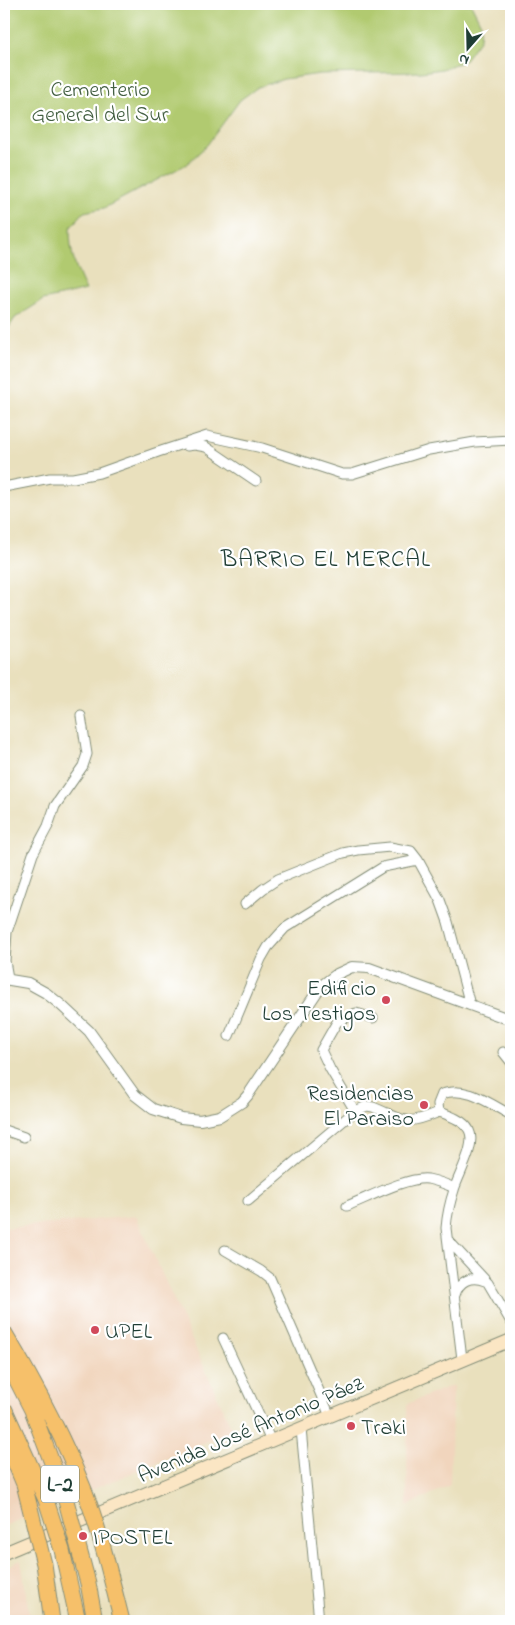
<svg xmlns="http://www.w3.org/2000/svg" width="515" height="1625" viewBox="0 0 515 1625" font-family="'Indie Flower',sans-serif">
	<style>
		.built { fill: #f1d5bd }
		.green { fill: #b1ca6f; stroke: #688452 }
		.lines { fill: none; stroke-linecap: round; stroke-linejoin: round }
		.minor-casing { stroke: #848e78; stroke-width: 11 }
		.tertiary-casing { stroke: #848e78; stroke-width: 12 }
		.secondary-casing { stroke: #848e78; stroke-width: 14 }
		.minor { stroke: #fff; stroke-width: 9 }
		.tertiary { stroke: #fff; stroke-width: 10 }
		.secondary { stroke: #fbe6c4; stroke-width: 12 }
		.motorway-bridge-casing { stroke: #848e78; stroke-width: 17; stroke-linecap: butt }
		.motorway-bridge { stroke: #f6c06b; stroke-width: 15 }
		.poi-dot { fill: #d1495b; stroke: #fff; stroke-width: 2 }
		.labels { text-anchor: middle; stroke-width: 4.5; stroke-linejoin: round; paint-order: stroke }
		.shield { fill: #fff; stroke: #627771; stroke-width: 1 }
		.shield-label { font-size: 21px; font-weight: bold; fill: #1f3d34 }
		.park-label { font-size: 22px; fill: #446043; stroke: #fff }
		.poi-label { font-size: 22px; fill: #1f3d34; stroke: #fff; text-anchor: start }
		.street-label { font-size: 22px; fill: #1f3d34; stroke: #fff }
		.neighbourhood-label { font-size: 24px; letter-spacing: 1px; fill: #1f3d34; stroke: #fff }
	</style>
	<rect width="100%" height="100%" fill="#fff"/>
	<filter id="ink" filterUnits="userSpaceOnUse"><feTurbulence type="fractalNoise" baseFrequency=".02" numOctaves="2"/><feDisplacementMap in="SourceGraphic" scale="10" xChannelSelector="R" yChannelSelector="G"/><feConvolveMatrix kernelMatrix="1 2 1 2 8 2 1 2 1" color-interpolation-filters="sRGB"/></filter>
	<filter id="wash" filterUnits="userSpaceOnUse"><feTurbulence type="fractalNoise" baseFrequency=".0096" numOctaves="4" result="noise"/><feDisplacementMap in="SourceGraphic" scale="20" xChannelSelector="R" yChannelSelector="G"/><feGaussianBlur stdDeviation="1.12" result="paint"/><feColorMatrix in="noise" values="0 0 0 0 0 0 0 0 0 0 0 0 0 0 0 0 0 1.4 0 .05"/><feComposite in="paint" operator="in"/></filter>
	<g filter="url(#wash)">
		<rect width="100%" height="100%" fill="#e9e0bd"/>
		<!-- built -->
		<path class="built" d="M 136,1216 L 233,1431 L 4,1526 L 4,1228 Z
			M 453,1385 L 450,1485 L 407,1506 L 407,1404 Z
			M 21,1560 L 30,1621 L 4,1621 L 4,1568 Z"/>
		<!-- green -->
		<path class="green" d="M 4,4 L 471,4 L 481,24 L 480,39 L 464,61 L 442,69 L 421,72 L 320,74 L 284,79 L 258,87 L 240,100 L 207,145 L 187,164 L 104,208 L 84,212 L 70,228 C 70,254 75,267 86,290 L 43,300 L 15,318 L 4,335 Z"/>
	</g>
	<g filter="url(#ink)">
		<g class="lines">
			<!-- minor casing -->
			<g class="minor-casing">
				<path id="minor" d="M 187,446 L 195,445 L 206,447 L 256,481
					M 4,487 L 50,478 L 73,478 L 99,473 L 158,452 L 207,436 L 262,448 L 342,474 L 352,474 L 429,450 L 475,442 L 511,440
					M 245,904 L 263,889 L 278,879 L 343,853 L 358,850 L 390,847 L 411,851 L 418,860 L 440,900 L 448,922 L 470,1005
					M 8,978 L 5,961 L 7,932 L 33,854 L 48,826 L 55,806 L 83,766 L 87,754 L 81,716
					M 229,1036 L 261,959 L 268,947 L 285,928 L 383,867 L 418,860
					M 503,1052 L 511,1062
					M 355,1111 L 330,1069 L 321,1050 L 337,1022 L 356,1013 L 373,1018
					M 4,1130 L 24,1137
					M 248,1201 L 355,1111 L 367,1106 L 373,1107 C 406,1120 403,1127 439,1112
					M 347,1206 C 367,1198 409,1176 428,1179 C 437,1181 446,1184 454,1188
					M 448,1240 L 488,1283 L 511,1322
					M 225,1250 L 261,1271 L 270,1278 L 330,1416
					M 455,1295 C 459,1281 471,1275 485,1281
					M 223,1338 L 271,1441
					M 462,1359 L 446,1228 C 447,1215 450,1202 454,1190 C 458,1175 477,1145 469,1130 C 464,1120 448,1115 439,1112 L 438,1104 L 442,1094 C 466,1085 490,1104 511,1115
					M 301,1429 L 319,1621"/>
			</g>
			<!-- tertiary casing -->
			<g class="tertiary-casing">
				<path id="tertiary" d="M 4,979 L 28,983 L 46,993 L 61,1005 L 89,1031 L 135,1095 L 153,1109 L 181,1118 L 200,1120 L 220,1116 L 242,1102 L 248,1095 L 321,986 L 337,974 L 352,967 L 369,968 L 511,1020"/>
			</g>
			<!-- secondary casing -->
			<g class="secondary-casing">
				<path id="secondary" d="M 4,1553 L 511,1340"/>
			</g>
			<!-- minor -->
			<use href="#minor" class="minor"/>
			<!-- tertiary -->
			<use href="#tertiary" class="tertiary"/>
			<!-- secondary -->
			<use href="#secondary" class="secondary"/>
			<!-- motorway-bridge casing -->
			<g class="motorway-bridge-casing">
				<path id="motorway-bridge" d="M 4,1332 C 35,1384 63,1436 85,1492 C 101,1534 111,1578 122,1621
					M 4,1355 L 32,1410 L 65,1497 L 88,1583 L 95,1621
					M 4,1408 L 46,1500 L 62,1550 L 78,1621
					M 4,1436 L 24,1484 L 44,1564 L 52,1621"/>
			</g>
			<!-- motorway-bridge -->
			<use href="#motorway-bridge" class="motorway-bridge"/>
		</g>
	</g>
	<!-- markers -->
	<g class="poi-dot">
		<circle cx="386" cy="1000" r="5"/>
		<circle cx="424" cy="1105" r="5"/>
		<circle cx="95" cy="1330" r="5"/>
		<circle cx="351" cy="1426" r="5"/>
		<circle cx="83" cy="1536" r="5"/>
	</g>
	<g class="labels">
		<!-- shield labels -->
		<rect class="shield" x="41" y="1465.5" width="38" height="37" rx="4"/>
		<g class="shield-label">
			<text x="60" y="1491">L-2</text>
		</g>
		<!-- park labels -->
		<g class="park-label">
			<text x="100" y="96">Cementerio<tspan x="100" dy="25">General del Sur</tspan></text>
		</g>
		<!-- poi labels -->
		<g class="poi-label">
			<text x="376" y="995" text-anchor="end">Edificio<tspan x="376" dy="25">Los Testigos</tspan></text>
			<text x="414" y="1100" text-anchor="end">Residencias<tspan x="414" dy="25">El Paraiso</tspan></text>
			<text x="105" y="1338">UPEL</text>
			<text x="361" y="1434">Traki</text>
			<text x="93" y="1544">IPOSTEL</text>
		</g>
		<!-- street labels -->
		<g class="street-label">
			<text transform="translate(250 1428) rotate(-23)" y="8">Avenida José Antonio Páez</text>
		</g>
		<!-- neighbourhood labels -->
		<g class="neighbourhood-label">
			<text x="326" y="566">BARRIO EL MERCAL</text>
		</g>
	</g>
	<!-- margin -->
	<rect width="515" height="1625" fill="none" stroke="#fff" stroke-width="20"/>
	<!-- north arrow -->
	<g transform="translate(468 48) rotate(200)" stroke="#ffffff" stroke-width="4" paint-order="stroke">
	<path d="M0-4L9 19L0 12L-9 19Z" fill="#1f3d34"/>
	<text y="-8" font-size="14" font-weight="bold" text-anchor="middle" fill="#1f3d34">N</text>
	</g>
</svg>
